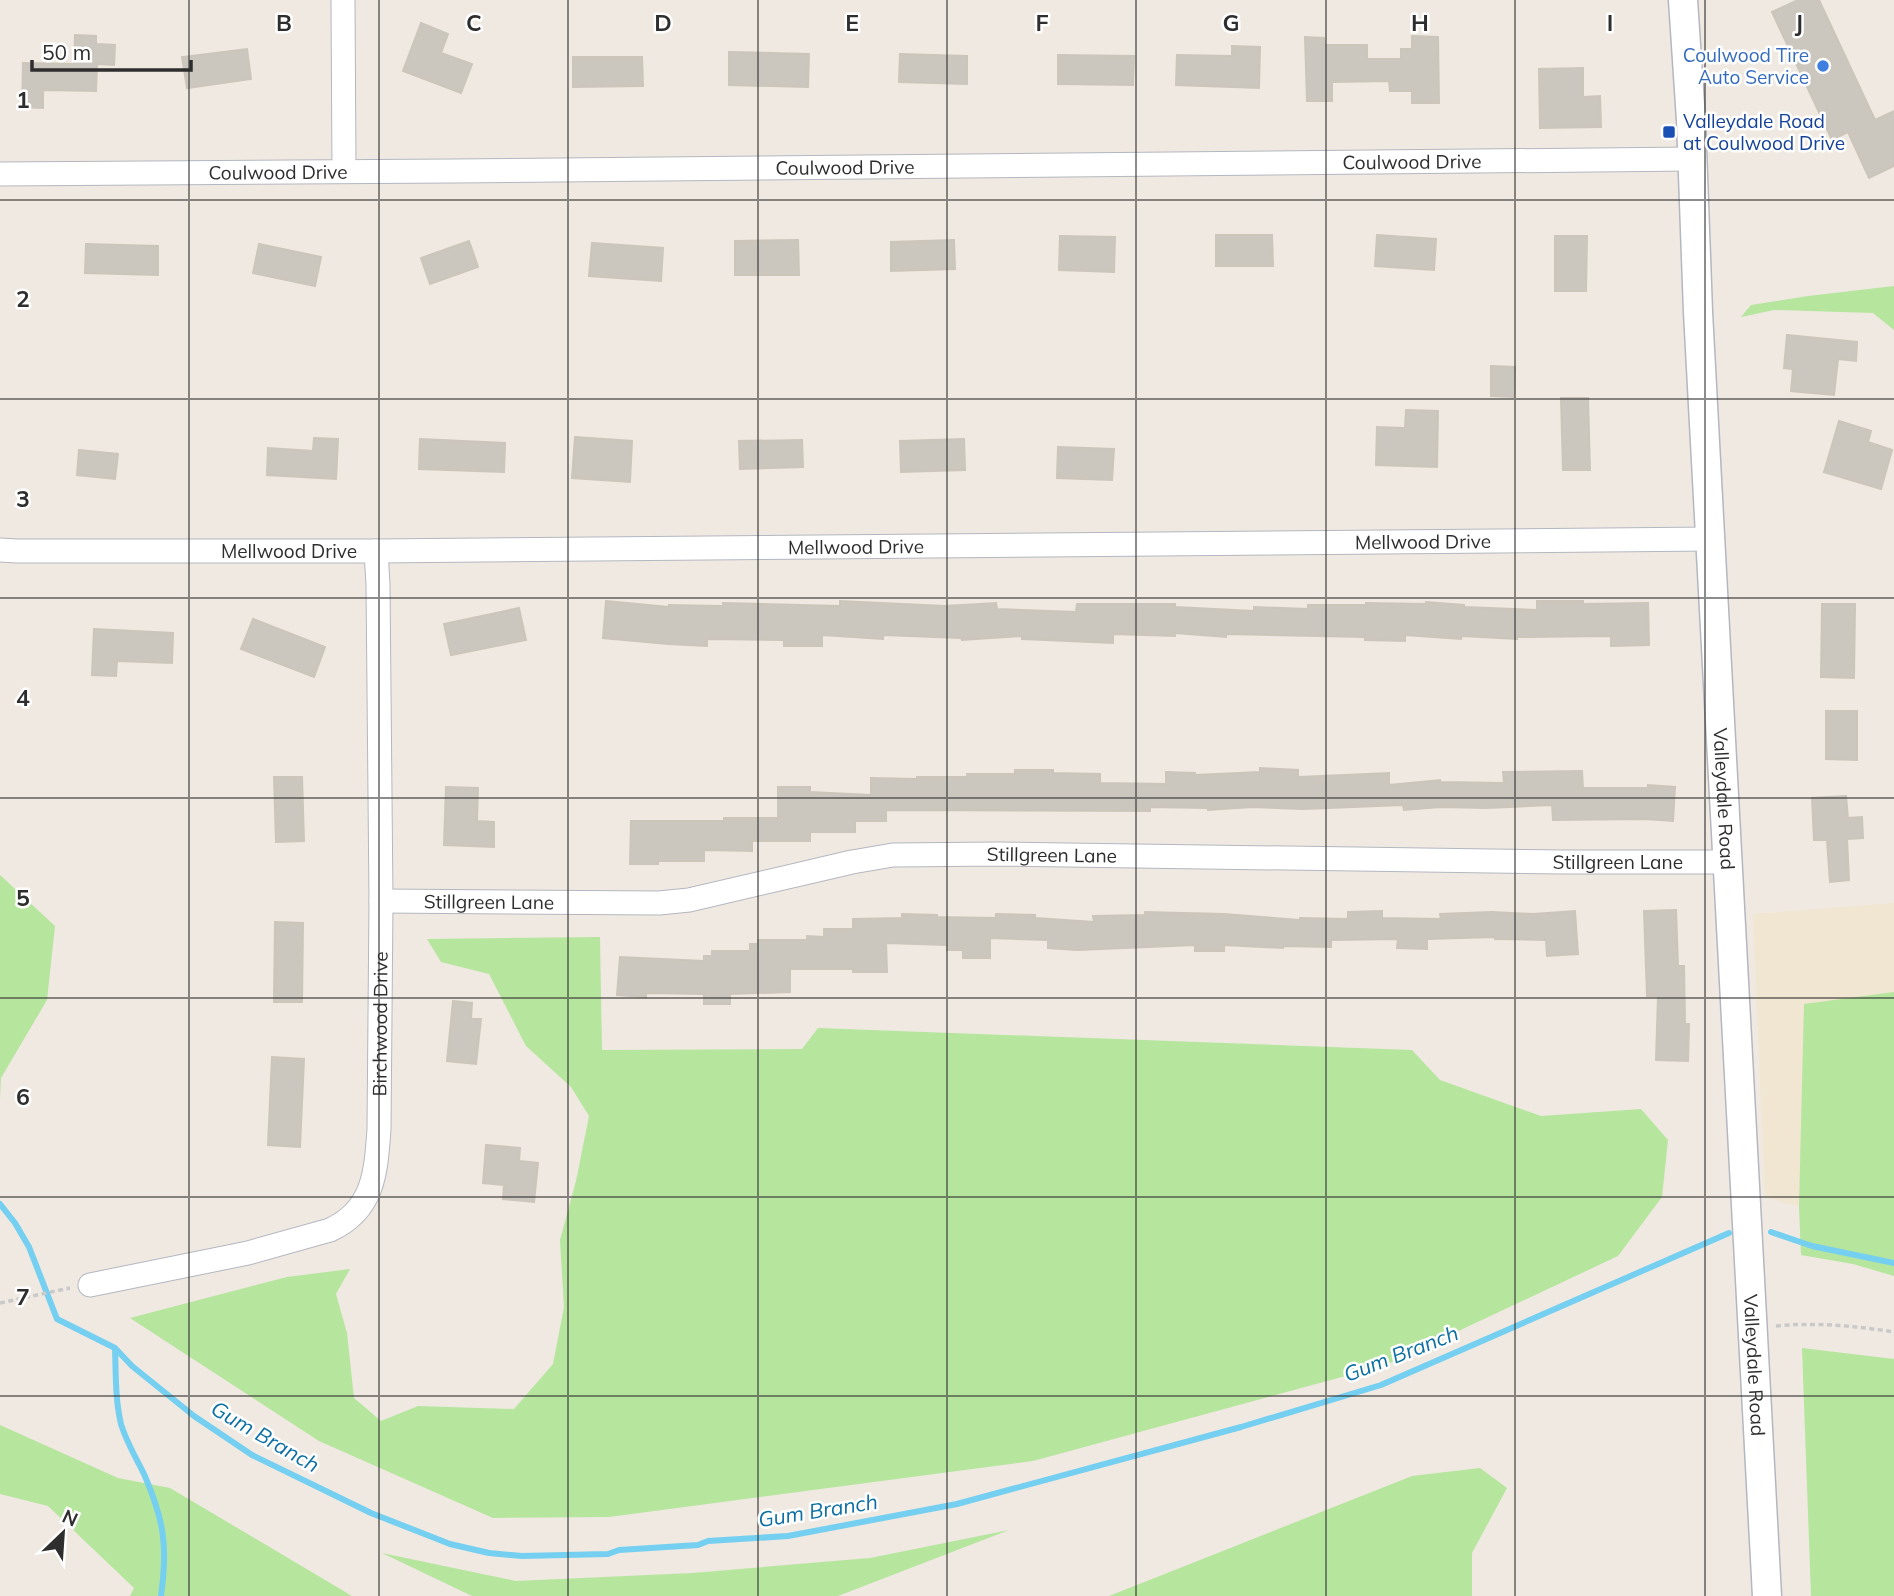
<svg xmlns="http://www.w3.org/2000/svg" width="1894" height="1596" viewBox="0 0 1894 1596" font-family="Mulish,sans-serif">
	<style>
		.education { fill: #f0e6d1 }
		.green { fill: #b6e59e }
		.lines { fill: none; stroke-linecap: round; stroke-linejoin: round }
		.stream { stroke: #75cff0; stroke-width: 6 }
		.building { fill: #cbc7bf; stroke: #cbc5ba; stroke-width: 2 }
		.minor-casing { stroke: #b4b7c1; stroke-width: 25 }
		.tertiary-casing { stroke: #b4b7c1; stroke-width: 31 }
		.path { stroke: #c9c9c9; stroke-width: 3.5; stroke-dasharray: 5 3.5; stroke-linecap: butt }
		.minor { stroke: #fff; stroke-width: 23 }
		.tertiary { stroke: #fff; stroke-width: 28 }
		.grid { fill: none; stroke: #2e2e2e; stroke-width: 2; stroke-opacity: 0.55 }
		.shop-dot { fill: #3f7fe0; stroke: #fff; stroke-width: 2.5 }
		.transit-dot { fill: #1a4fb4; stroke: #fff; stroke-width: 2.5 }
		.labels { text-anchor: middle; stroke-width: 5; stroke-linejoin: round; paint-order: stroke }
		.shop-label { font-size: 19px; fill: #366cbe; stroke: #fff; text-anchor: end }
		.transit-label { font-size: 19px; fill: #164399; stroke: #fff; text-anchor: start }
		.street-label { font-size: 19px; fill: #2e2e2e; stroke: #fff }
		.water-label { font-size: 21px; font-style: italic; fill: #0d6fa3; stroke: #fff }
		.grid-label { font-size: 23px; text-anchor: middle; font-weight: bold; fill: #2e2e2e; stroke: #fff; stroke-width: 5; stroke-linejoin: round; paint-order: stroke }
	</style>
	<rect width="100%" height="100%" fill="#efe9e1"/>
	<!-- education -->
	<path class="education" d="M 1894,903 L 1894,1234 L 1765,1197 L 1753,914 Z"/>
	<!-- green -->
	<path class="green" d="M 1894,286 L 1894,330 L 1873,313 L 1774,310 L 1741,317 L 1751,305 L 1808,296 Z
		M 0,875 L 55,926 L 47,1000 L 1,1078 L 0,1099 Z
		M 600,937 L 602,1050 L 802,1049 L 818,1028 L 1412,1050 L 1440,1080 L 1541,1116 L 1641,1109 L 1668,1140 L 1662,1197 L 1618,1256 L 1386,1365 L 1033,1461 L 609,1517 L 493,1518 L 319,1441 L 130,1318 L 287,1277 L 350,1269 L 336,1294 L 347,1333 L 354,1398 L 381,1421 L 418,1406 L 514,1409 L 553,1364 L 564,1307 L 560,1240 L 576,1181 L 589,1116 L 571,1087 L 526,1046 L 489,974 L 441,962 L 427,939 Z
		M 1894,992 L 1894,1276 L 1853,1264 L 1801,1255 L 1799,1207 L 1804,1004 Z
		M 1802,1348 L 1894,1359 L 1894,1596 L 1811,1596 Z
		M 0,1425 L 118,1478 L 170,1488 L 352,1596 L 130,1596 L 134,1588 L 48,1506 L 0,1494 Z
		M 1480,1468 L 1507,1488 L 1472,1553 L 1472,1596 L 1109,1596 L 1412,1476 Z
		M 1009,1530 L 838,1596 L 472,1596 L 382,1553 L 516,1581 L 692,1573 L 870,1558 Z"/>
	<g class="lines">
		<!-- stream -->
		<path class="stream" d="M 0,1204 L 15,1223 L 29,1247 L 57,1319 L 115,1348 L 132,1366 L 194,1416 L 252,1455 L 371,1513 L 450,1544 L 489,1553 L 522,1556 L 608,1554 L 619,1550 L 698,1545 L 708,1541 L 788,1536 L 957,1504 L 1241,1427 L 1381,1385 L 1729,1233
			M 1771,1232 L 1812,1246 L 1894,1263
			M 115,1348 C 116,1374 115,1399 121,1424 C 126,1441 136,1458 144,1474 C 164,1520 168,1546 161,1596"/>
	</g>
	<!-- building -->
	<path class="building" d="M 1798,0 L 1819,0 L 1875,120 L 1894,111 L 1894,166 L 1869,178 L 1848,132 L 1832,140 L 1772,12 Z
		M 421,23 L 448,34 L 441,53 L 472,64 L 461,93 L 403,71 Z
		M 75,35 L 96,36 L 96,44 L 115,45 L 114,65 L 97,64 L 96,91 L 43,90 L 43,108 L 22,107 L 23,63 L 74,64 Z
		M 1412,36 L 1438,37 L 1439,103 L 1412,103 L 1412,91 L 1390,91 L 1389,81 L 1332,82 L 1332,101 L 1307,101 L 1305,37 L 1324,38 L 1325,45 L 1367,45 L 1367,59 L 1401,59 L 1401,49 L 1412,49 Z
		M 1232,46 L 1260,47 L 1259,88 L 1176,85 L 1177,55 L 1232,56 Z
		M 247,49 L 251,79 L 187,88 L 182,57 Z
		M 729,52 L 809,54 L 808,87 L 729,85 Z
		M 900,54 L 967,56 L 967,84 L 899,82 Z
		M 1058,55 L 1134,56 L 1133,85 L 1058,84 Z
		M 573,57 L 642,57 L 643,86 L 573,87 Z
		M 1583,68 L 1583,97 L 1600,96 L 1601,127 L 1540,128 L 1539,69 Z
		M 1216,235 L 1272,235 L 1273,266 L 1216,266 Z
		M 1377,235 L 1436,239 L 1434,270 L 1375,266 Z
		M 1060,236 L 1115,237 L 1114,272 L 1059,270 Z
		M 1555,236 L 1587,236 L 1586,291 L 1555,291 Z
		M 798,240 L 799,275 L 735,275 L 735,241 Z
		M 954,240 L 955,269 L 891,271 L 891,242 Z
		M 469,241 L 478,267 L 430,284 L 421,258 Z
		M 592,243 L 663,248 L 661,281 L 589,276 Z
		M 86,244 L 158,246 L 158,275 L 85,273 Z
		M 259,244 L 321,257 L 315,286 L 253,273 Z
		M 1787,335 L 1857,342 L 1856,361 L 1838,359 L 1834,395 L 1791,391 L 1793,369 L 1784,368 Z
		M 1491,366 L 1515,367 L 1514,397 L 1491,396 Z
		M 1561,398 L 1588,398 L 1590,470 L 1563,470 Z
		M 1406,410 L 1438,411 L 1437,467 L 1376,465 L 1377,427 L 1405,428 Z
		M 1839,421 L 1871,431 L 1868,442 L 1892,450 L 1881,489 L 1824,472 Z
		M 575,437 L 632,441 L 630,482 L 572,478 Z
		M 314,438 L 338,439 L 336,479 L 267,475 L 268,448 L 313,451 Z
		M 420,439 L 505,443 L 504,472 L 419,469 Z
		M 964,439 L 965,470 L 901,472 L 900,441 Z
		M 802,440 L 803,467 L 740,469 L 739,441 Z
		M 1058,447 L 1114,449 L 1112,480 L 1057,478 Z
		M 79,450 L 118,454 L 115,479 L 77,475 Z
		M 606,601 L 669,607 L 669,605 L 723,606 L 723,603 L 840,606 L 840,601 L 945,606 L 996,603 L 997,609 L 1076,612 L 1077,604 L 1175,604 L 1175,607 L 1254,611 L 1254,607 L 1308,609 L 1308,605 L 1366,605 L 1366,603 L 1426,604 L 1426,602 L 1464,605 L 1464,607 L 1537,610 L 1537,601 L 1583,601 L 1583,604 L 1648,603 L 1649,645 L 1611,646 L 1611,636 L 1517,637 L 1517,639 L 1462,636 L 1461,639 L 1405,635 L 1405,641 L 1365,640 L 1365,637 L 1226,634 L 1226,637 L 1175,633 L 1175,636 L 1113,634 L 1113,643 L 1022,639 L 1022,636 L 962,640 L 961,638 L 883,635 L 883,639 L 822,635 L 822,646 L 784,646 L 784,640 L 707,639 L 707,646 L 668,644 L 603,638 Z
		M 1822,604 L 1855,604 L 1854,678 L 1821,677 Z
		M 519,608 L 526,640 L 451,655 L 444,624 Z
		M 253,619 L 325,647 L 314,677 L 241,649 Z
		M 94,629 L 173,633 L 172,663 L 117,661 L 116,676 L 92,675 Z
		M 1826,711 L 1857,711 L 1857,760 L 1826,759 Z
		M 1260,768 L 1298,770 L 1298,777 L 1389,773 L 1389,785 L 1440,780 L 1440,782 L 1504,783 L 1503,772 L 1582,771 L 1583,788 L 1648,788 L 1648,785 L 1675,787 L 1673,821 L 1645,819 L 1553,820 L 1552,805 L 1486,808 L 1440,807 L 1404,810 L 1403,805 L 1303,809 L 1252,807 L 1208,810 L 1208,808 L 1150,807 L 1150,811 L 886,810 L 886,821 L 855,821 L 855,832 L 810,832 L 810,841 L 752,841 L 752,851 L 704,850 L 704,861 L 658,861 L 658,864 L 630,864 L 631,821 L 724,821 L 724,818 L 778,818 L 778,787 L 810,787 L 810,792 L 871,795 L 871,778 L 917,779 L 917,777 L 967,777 L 967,774 L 1015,774 L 1015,770 L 1053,770 L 1053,773 L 1100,774 L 1100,783 L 1166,784 L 1166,772 L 1195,773 L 1195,775 L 1260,772 Z
		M 274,777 L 302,777 L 304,841 L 276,842 Z
		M 446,787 L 478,788 L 477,821 L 494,822 L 494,847 L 444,845 Z
		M 1846,796 L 1848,818 L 1862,817 L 1863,838 L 1847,839 L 1849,880 L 1830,882 L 1827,840 L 1814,840 L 1812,798 Z
		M 1676,910 L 1678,966 L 1684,966 L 1685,1024 L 1689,1024 L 1688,1061 L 1656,1060 L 1658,996 L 1647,996 L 1644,911 Z
		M 1382,911 L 1382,918 L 1441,919 L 1440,914 L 1492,912 L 1533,914 L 1575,911 L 1578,954 L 1547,956 L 1546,940 L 1495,939 L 1495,937 L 1427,939 L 1427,949 L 1397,948 L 1398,939 L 1331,940 L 1331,947 L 1283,946 L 1283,948 L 1224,945 L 1224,951 L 1195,951 L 1195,945 L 1077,950 L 1048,948 L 1048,940 L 990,938 L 990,958 L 963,958 L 963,950 L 947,950 L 947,945 L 886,943 L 887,972 L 853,972 L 853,969 L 790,969 L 790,992 L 730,994 L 730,1004 L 704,1004 L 704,994 L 646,993 L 646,997 L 617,995 L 620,957 L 704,961 L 704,956 L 712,956 L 712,951 L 750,951 L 750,944 L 758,944 L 758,940 L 807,940 L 807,936 L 824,937 L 824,929 L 853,929 L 853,919 L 902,918 L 902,914 L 937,915 L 937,917 L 996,918 L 996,914 L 1035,915 L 1035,918 L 1094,922 L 1093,916 L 1145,915 L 1145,912 L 1224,914 L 1300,920 L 1300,918 L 1348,919 L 1348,912 Z
		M 275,922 L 303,923 L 302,1002 L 274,1002 Z
		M 453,1001 L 472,1003 L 471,1019 L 481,1019 L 476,1064 L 447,1061 Z
		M 272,1057 L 304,1059 L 300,1147 L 268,1145 Z
		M 486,1145 L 520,1148 L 519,1161 L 538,1163 L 534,1202 L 503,1199 L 504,1185 L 483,1183 Z"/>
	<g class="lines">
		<!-- minor casing -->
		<g class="minor-casing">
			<g id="minor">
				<path d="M 343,0 L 344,171"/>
				<path id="s1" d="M 0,174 L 453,171 L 1692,159"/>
				<path id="s2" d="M 0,550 L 17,551 L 376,551 L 1711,539"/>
				<path id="s3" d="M 381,901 L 659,903 L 689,900 L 852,862 L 893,855 L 999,854 L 1562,862 L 1728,862"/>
				<path id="s4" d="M 90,1285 L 248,1253 L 330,1230 C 374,1210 376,1172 379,1129 L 381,901 L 378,584 L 376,551"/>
			</g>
		</g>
		<!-- tertiary casing -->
		<g class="tertiary-casing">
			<g id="tertiary">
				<path id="s5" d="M 1683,0 L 1691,120 L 1698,312 L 1767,1596"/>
			</g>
		</g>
		<!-- path -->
		<path class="path" d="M 0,1303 L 70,1288
			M 1776,1326 C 1816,1322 1855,1326 1894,1332"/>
		<!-- minor -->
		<use href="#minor" class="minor"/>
		<!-- tertiary -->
		<use href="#tertiary" class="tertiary"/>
	</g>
	<!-- grid -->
	<path class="grid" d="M 189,0 L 189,1596M 379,0 L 379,1596M 568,0 L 568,1596M 758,0 L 758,1596M 947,0 L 947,1596M 1136,0 L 1136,1596M 1326,0 L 1326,1596M 1515,0 L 1515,1596M 1705,0 L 1705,1596M 0,200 L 1894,200M 0,399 L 1894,399M 0,598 L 1894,598M 0,798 L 1894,798M 0,998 L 1894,998M 0,1197 L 1894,1197M 0,1396 L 1894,1396"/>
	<!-- markers -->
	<circle class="shop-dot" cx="1823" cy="66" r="7"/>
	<rect class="transit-dot" x="1662" y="125" width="14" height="14" rx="3.5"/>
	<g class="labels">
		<!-- shop labels -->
		<g class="shop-label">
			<text x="1809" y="62">Coulwood Tire<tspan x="1809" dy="22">Auto Service</tspan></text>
		</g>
		<!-- transit labels -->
		<g class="transit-label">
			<text x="1683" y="128">Valleydale Road<tspan x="1683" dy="22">at Coulwood Drive</tspan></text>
		</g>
		<!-- street labels -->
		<g class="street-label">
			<text dy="7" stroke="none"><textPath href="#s1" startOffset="1412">Coulwood Drive</textPath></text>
			<text dy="7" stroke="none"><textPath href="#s1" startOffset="845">Coulwood Drive</textPath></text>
			<text dy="7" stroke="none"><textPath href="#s1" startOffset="278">Coulwood Drive</textPath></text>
			<text dy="7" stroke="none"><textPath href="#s2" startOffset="1423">Mellwood Drive</textPath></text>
			<text dy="7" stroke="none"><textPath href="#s2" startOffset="856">Mellwood Drive</textPath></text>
			<text dy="7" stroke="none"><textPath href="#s2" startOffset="289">Mellwood Drive</textPath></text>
			<text dy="7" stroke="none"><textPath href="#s5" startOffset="800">Valleydale Road</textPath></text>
			<text dy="7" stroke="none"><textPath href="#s3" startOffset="676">Stillgreen Lane</textPath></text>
			<text dy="7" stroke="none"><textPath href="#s3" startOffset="1242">Stillgreen Lane</textPath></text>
			<text dy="7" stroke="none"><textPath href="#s3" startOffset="108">Stillgreen Lane</textPath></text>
			<text dy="7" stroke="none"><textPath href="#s4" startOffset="471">Birchwood Drive</textPath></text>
			<text dy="7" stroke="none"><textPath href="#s5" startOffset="1367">Valleydale Road</textPath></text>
		</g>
		<!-- water labels -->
		<g class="water-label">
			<text transform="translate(1401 1354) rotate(-21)" y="7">Gum Branch</text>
			<text transform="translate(265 1437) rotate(30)" y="7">Gum Branch</text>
			<text transform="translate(818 1511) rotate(-9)" y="7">Gum Branch</text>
		</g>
	</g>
	<g class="grid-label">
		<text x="284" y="31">B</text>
		<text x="474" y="31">C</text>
		<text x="663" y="31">D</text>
		<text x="852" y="31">E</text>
		<text x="1042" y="31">F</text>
		<text x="1231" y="31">G</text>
		<text x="1420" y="31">H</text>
		<text x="1610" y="31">I</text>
		<text x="1799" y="31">J</text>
		<text x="23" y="108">1</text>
		<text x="23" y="307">2</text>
		<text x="23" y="507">3</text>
		<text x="23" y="706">4</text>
		<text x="23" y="906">5</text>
		<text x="23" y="1105">6</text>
		<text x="23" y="1305">7</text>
	</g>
	<!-- north arrow -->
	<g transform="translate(63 1533) rotate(25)" stroke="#ffffff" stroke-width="5" paint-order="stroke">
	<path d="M0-5L12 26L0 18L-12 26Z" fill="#2e2e2e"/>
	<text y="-10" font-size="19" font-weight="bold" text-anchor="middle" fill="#2e2e2e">N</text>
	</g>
	<!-- scale -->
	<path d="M32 60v10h159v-10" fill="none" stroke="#2e2e2e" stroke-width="3.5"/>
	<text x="42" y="60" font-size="21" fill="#2e2e2e" stroke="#ffffff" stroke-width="5" paint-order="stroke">50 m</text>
</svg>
